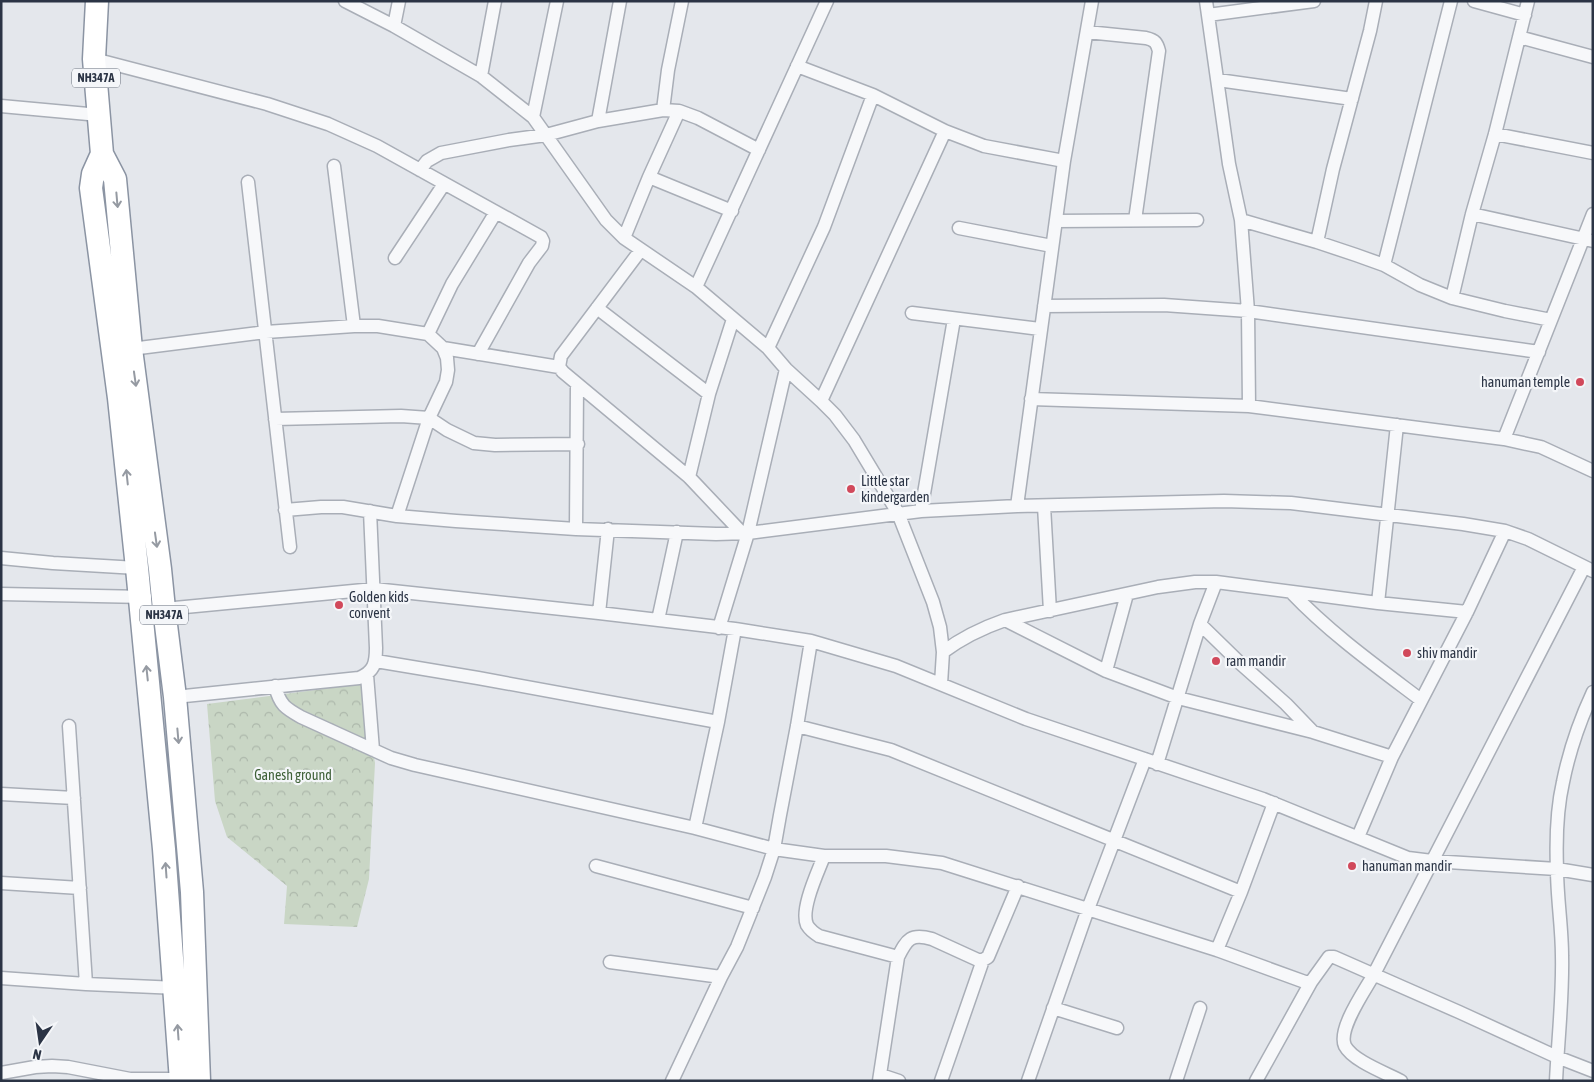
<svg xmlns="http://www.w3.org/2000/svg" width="1594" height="1082" viewBox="0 0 1594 1082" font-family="'Asap Condensed',sans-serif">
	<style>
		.forest { fill: url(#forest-crowns) }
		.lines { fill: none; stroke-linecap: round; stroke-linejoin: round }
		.street-casing { stroke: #a9aeb7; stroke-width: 15 }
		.highway-casing { stroke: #8b94a3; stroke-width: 25 }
		.street { stroke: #f7f8fa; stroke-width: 12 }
		.highway { stroke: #fff; stroke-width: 22 }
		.oneway { stroke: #959aa2 }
		.poi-dot { fill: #d1495b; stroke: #f4f6f9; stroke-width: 2 }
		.labels { text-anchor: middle; stroke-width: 4.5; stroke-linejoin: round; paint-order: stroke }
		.shield { fill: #f4f6f9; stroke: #676e7b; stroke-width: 1 }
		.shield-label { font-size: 12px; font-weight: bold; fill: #2b3445 }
		.poi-label { font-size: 14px; fill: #2b3445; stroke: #f4f6f9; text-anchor: start }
		.park-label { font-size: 14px; fill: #3f6138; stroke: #f4f6f9 }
	</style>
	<defs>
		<pattern id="forest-crowns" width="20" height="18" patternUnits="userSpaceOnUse" patternTransform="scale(1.25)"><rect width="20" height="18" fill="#c9d6c5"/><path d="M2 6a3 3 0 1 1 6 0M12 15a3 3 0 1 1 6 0" fill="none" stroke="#adb8ab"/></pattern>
	</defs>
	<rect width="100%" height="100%" fill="#e4e7ec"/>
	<!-- forest -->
	<path class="forest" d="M 361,684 L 375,763 L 369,879 L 357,927 L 284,924 L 287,886 L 227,837 L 215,801 L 207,704 Z"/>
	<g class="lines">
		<!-- street casing -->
		<g class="street-casing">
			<path id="street" d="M 345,1 L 394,26 L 481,76 L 533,117 L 606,220 L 624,238 L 696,287 L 768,348 L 786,369 L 821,401 L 835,415 L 854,440 L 898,513 L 933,602 L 940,627 L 943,652 L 941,684
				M 1206,1 L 1229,164 L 1241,220 L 1248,311 L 1249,406
				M 1474,1 L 1525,15
				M 1208,15 L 1314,1
				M 394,26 L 399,1
				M 1087,32 L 1146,38 C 1155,40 1157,43 1159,51 L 1135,220
				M 1519,37 L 1593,57
				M 94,59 L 267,104 L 328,124 L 377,146 L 541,237 L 543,241 L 542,246 L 529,263 L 478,354
				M 797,66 L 873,95 L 945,131 L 984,146 L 1064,161
				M 481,76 L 495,1
				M 1218,80 L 1352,99
				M 1,106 L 99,115
				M 663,110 L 668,70 L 682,1
				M 533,117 L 557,1
				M 598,121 L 620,1
				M 1495,134 L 1593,153
				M 334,166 L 354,326
				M 420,170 L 427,161 L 441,153 L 509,140 L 546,135 L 598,121 L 663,110 L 679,111 L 698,118 L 759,150
				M 649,177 L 732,211
				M 248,182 L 290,547
				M 1472,214 L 1593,241
				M 1241,220 L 1317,242 L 1356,255 L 1384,265 L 1420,285 L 1452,298 L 1505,311 L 1551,320
				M 1056,221 L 1197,220
				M 959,228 L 1052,246
				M 624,238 L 649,177 L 679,111
				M 1317,242 L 1333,169 L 1370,31 L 1376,1
				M 640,251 L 561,356 L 559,367 L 563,372 L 689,477 L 742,533
				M 395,258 L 444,184
				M 1384,265 L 1451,1
				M 696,287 L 827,1
				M 1452,298 L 1472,214 L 1495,134 L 1528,1
				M 1044,306 L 1164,305 L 1248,311 L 1539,352
				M 597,308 L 709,394
				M 912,313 L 1040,329
				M 428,334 L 452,284 L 496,212
				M 443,348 L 559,367
				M 768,348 L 824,227 L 873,95
				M 131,349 L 266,332 L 354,326 L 378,326 L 428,334 L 443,348 L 447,358 L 448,370 L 446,382 L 429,418 L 397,516
				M 1031,399 L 1249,406 L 1504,439 L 1541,447 L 1593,471
				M 821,401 L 945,131
				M 275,419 L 401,416 L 429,418 L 447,430 L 474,443 L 495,445 L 578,444
				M 1504,439 L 1593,214
				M 689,477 L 709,394 L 733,319
				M 1017,506 L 1064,161 L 1092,1
				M 1044,506 L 1050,611
				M 285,510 L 321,507 L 343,507 L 397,516 L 456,521 L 576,529 L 716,534 L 748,533 L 921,511 L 1017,506 L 1224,501 L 1291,503 L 1463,524 L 1505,531 L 1528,539 L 1593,571
				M 921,511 L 954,319
				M 576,529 L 577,384
				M 1,558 L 53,563 L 137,568
				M 1291,592 C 1330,633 1376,666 1421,700
				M 1,594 L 145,597
				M 1378,603 L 1397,425
				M 164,609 L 374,589 L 599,613 L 735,629 L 811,641 L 896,666 L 1026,719 L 1263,799 L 1408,858 L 1432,861 L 1557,869 L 1593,875
				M 599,613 L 608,529
				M 658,620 L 677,532
				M 1005,620 L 1106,671 L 1178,698 L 1313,732 L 1392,757
				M 1200,624 L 1241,664 L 1286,704 L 1313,732
				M 719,628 L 748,533 L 786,369
				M 943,652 C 963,637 982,628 1005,620 L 1158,587 L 1195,582 L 1216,582 L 1378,603 L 1467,612
				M 376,661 L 478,678 L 718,722
				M 1106,671 L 1127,594
				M 367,675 L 373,750
				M 275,686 C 280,705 285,708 301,717 L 391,758 L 415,765 L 695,828 L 774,849 L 824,856 L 886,856 L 942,863 L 1217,950 L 1305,982 L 1311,982 L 1329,957 L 1334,957 L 1459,1012 L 1557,1057 L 1593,1071
				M 175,697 L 359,678 C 374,672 376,663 376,648 L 370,511
				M 69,726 L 86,984
				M 797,726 L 891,750 L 1241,892
				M 1157,764 L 1200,624 L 1216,582
				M 1,794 L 74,798
				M 695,828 L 718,722 L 735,629
				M 1358,837 L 1392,757 L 1467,612 L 1505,531
				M 824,856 C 818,872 800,909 807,925 C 810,930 814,933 819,936 L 898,957
				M 596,866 L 753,908
				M 1,883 L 80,888
				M 1217,950 L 1241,892 L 1274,803
				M 610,962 L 721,977
				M 1,978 L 86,984 L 178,988
				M 1053,1008 L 1117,1028
				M 1,1073 L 35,1067 L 52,1066 L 68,1067 L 130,1079 L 181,1079
				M 881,1075 L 899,1081
				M 672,1081 L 721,977 L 737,947 L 765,877 L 774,849 L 780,815 L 797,726 L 811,641
				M 879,1081 L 898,957 C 907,939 911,933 932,939 L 978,960 L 983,960 L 988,957 L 1018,886
				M 941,1081 L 983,960
				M 1028,1081 L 1088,909 L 1145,759
				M 1176,1081 L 1200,1008
				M 1256,1081 L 1311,982
				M 1401,1081 C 1386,1073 1353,1061 1345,1046 C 1337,1029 1366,989 1374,974 L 1584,567
				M 1556,1081 C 1558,1039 1563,997 1562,956 C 1562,927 1557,898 1557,869 C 1556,843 1557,808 1563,782 C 1569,752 1580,720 1593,692"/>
		</g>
		<!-- highway casing -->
		<g class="highway-casing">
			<path id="highway" d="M 97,1 L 94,59 L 102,154 L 115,179 L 131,349 L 160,569 L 164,609 L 175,697 L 192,892 L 199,1081
				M 102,154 L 93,174 L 91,188 L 119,398 L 137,568 L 164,849 L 181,1081"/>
		</g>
		<!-- street -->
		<use href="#street" class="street"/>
		<!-- highway -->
		<use href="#highway" class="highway"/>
	</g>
	<!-- one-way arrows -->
	<defs><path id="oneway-shaft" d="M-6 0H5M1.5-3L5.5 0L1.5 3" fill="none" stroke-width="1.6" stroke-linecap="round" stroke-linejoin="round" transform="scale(1.25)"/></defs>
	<g class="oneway">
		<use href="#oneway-shaft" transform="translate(117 200) rotate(85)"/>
		<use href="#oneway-shaft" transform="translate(135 379) rotate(82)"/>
		<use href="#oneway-shaft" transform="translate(127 477) rotate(-96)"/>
		<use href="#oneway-shaft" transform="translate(156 540) rotate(82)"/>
		<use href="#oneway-shaft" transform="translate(147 673) rotate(-96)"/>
		<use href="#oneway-shaft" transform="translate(178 736) rotate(85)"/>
		<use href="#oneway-shaft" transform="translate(166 870) rotate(-94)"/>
		<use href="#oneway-shaft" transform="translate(178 1032) rotate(-94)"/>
	</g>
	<!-- markers -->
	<g class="poi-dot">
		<circle cx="1580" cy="382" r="5"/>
		<circle cx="851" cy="489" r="5"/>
		<circle cx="339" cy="605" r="5"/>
		<circle cx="1407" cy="653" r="5"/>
		<circle cx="1216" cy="661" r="5"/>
		<circle cx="1352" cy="866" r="5"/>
	</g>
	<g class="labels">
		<!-- shield labels -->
		<g class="shield">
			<rect x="72" y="68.5" width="48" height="19" rx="4"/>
			<rect x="140" y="605.5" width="48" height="19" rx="4"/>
		</g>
		<g class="shield-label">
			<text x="96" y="82">NH347A</text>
			<text x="164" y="619">NH347A</text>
		</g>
		<!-- poi labels -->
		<g class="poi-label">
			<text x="1570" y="387" text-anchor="end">hanuman temple</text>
			<text x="861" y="486">Little star<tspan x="861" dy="16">kindergarden</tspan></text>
			<text x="349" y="602">Golden kids<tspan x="349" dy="16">convent</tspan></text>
			<text x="1417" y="658">shiv mandir</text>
			<text x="1226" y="666">ram mandir</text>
			<text x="1362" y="871">hanuman mandir</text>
		</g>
		<!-- park labels -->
		<g class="park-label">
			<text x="293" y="780">Ganesh ground</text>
		</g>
	</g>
	<!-- border -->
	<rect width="1594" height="1082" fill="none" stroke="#2b3445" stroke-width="5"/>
	<!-- north arrow -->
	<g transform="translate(40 1042) rotate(193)" stroke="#f4f6f9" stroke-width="4" paint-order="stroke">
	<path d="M0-4L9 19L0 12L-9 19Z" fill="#2b3445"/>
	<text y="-8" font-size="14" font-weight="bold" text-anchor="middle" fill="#2b3445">N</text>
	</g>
</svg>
